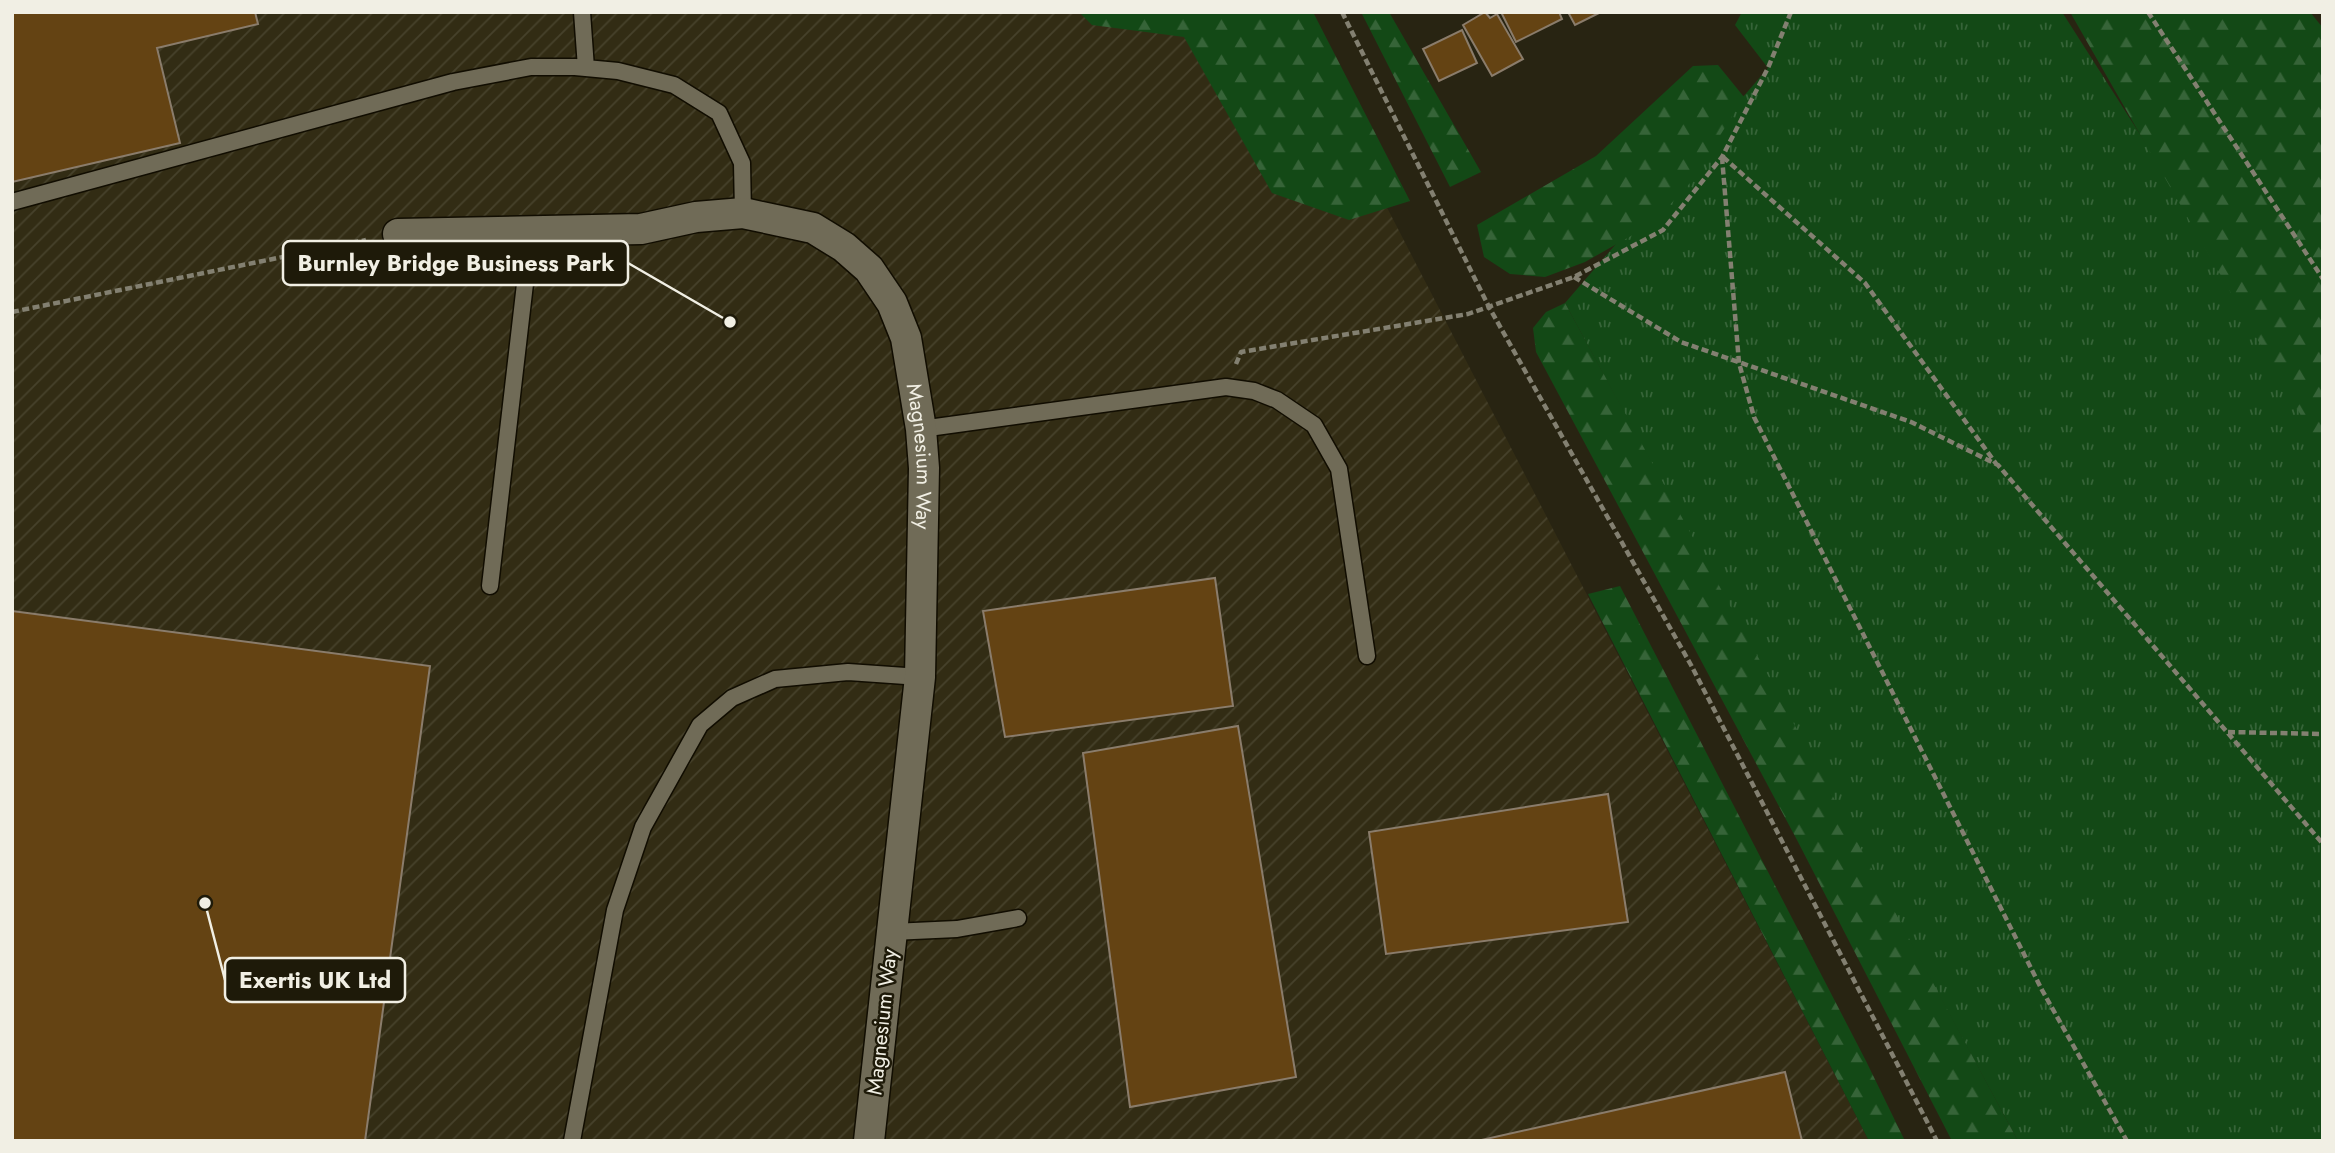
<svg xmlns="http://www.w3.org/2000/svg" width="2335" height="1153" viewBox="0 0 2335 1153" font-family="Jost,sans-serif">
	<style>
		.industrial { fill: url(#industrial-furrows) }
		.grass { fill: url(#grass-tufts) }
		.forest { fill: url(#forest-firs) }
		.building { fill: #644313; stroke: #8a7c6b; stroke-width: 2 }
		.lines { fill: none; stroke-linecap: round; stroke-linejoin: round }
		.lane-casing { stroke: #110d01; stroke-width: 19 }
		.street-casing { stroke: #110d01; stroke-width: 33 }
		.path { stroke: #838071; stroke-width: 4.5; stroke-dasharray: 7 3.5; stroke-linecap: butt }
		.lane { stroke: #706b57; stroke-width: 16 }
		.street { stroke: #706b57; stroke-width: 30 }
		.labels { text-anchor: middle; stroke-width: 5; stroke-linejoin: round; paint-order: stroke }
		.street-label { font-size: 21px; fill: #f1efe4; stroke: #1e1a09 }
		.leader { fill: none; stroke: #f1efe4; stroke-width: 2.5 }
		.callout-dot { fill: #f1efe4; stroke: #1e1a09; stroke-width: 2.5 }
		.callout { fill: #1e1a09; stroke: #f1efe4; stroke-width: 2.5 }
		.callout-label { font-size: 23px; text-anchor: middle; font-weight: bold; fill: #f1efe4 }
	</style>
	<defs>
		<pattern id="industrial-furrows" width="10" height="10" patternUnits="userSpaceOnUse" patternTransform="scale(1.75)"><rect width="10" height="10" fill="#322c14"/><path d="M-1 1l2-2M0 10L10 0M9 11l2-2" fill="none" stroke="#46412b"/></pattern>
		<pattern id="grass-tufts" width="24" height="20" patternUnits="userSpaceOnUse" patternTransform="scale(1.75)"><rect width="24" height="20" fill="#134916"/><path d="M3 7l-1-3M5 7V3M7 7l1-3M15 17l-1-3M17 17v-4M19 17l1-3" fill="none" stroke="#366438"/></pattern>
		<pattern id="forest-firs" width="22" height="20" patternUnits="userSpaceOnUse" patternTransform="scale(1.75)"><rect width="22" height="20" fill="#134916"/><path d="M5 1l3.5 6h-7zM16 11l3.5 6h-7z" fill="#366438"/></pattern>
	</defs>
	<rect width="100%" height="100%" fill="#282412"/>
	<!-- industrial -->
	<path class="industrial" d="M 12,12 L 1286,12 L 1869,1141 L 12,1141 Z"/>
	<!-- grass -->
	<path class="grass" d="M 1742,12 L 2062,12 L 2323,421 L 2323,1141 L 2018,1141 L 1565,303 L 1768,68 L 1735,25 Z"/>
	<!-- forest -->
	<path class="forest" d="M 1079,12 L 1313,12 L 1410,201 L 1349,220 L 1272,193 L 1184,37 L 1092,25 Z
		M 1361,12 L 1389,12 L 1481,172 L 1450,187 Z
		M 2070,12 L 2310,12 L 2323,28 L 2323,454 Z
		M 1718,65 L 1744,97 L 1691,182 L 1652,224 L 1585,262 L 1545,277 L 1510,274 L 1484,257 L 1477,225 L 1596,156 L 1693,66 Z
		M 1565,303 L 1758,657 L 2018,1141 L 1952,1141 L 1797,840 L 1536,352 L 1533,328 L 1546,312 Z
		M 1620,586 L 1866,1061 L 1905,1141 L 1869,1141 L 1588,594 Z"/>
	<!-- building -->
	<path class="building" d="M 12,12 L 255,12 L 258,24 L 157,48 L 180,143 L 12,182 Z
		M 1485,12 L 1490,18 L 1497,14 L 1523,59 L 1492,76 L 1463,25 Z
		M 1501,12 L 1559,12 L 1562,19 L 1516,42 Z
		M 1568,12 L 1601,12 L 1575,25 Z
		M 1462,30 L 1477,63 L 1439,81 L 1423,49 Z
		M 1215,578 L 1233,706 L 1005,737 L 983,611 Z
		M 12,611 L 430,666 L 365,1141 L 12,1141 Z
		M 1238,726 L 1296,1077 L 1130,1107 L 1083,753 Z
		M 1608,794 L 1628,922 L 1386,954 L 1369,832 Z
		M 1785,1072 L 1802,1141 L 1477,1141 Z"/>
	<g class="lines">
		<!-- lane casing -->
		<g class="lane-casing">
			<path id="lane" d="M 582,12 L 586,68
				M 12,202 L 453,82 L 531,67 L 575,67 L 618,71 L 674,85 L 719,113 L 742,163 L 743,213
				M 921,429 L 1226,387 L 1254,391 L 1277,400 L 1314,425 L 1339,469 L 1367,656
				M 490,586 L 531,232
				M 892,932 L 957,929 L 1018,918
				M 572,1141 L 615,910 L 643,827 L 700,725 L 732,698 L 775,679 L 848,672 L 920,677"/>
		</g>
		<!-- street casing -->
		<g class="street-casing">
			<g id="street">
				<path id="s1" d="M 398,234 L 641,229 L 696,217 L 743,213 L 813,228 L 844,247 L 869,269 L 892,303 L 906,338 L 921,429 L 924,468 L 920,677 L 869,1141"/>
			</g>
		</g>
		<!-- path -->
		<path class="path" d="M 1342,12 L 1489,307 L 1691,665 L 1937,1141
			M 2148,12 L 2323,279
			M 1722,157 L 1739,363 L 1754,417 L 2042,990 L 2127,1141
			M 1723,157 L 1865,283 L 1997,465
			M 1574,277 L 1681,342 L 1911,422 L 1998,465 L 2323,844
			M 12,312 L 366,240
			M 1236,364 L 1241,352 L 1468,314 L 1574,277 L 1663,230 L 1722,157 L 1768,68 L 1791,12
			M 2228,732 L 2323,734"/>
		<!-- lane -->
		<use href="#lane" class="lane"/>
		<!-- street -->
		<use href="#street" class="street"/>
	</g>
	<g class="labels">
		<!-- street labels -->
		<g class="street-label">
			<text dy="7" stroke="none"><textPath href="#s1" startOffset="686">Magnesium Way</textPath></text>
			<text transform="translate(882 1022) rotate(-84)" y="7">Magnesium Way</text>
		</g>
	</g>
	<!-- callouts -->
	<path class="leader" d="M730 322L628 263M205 903L225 980"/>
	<g class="callout-dot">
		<circle cx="730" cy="322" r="7"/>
		<circle cx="205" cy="903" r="7"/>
	</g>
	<g class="callout">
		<rect x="283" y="241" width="345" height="44" rx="7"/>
		<rect x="225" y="958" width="180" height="44" rx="7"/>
	</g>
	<g class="callout-label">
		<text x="456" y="271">Burnley Bridge Business Park</text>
		<text x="315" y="988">Exertis UK Ltd</text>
	</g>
	<!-- border -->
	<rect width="2335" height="1153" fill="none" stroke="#f1efe4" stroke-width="28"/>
</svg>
